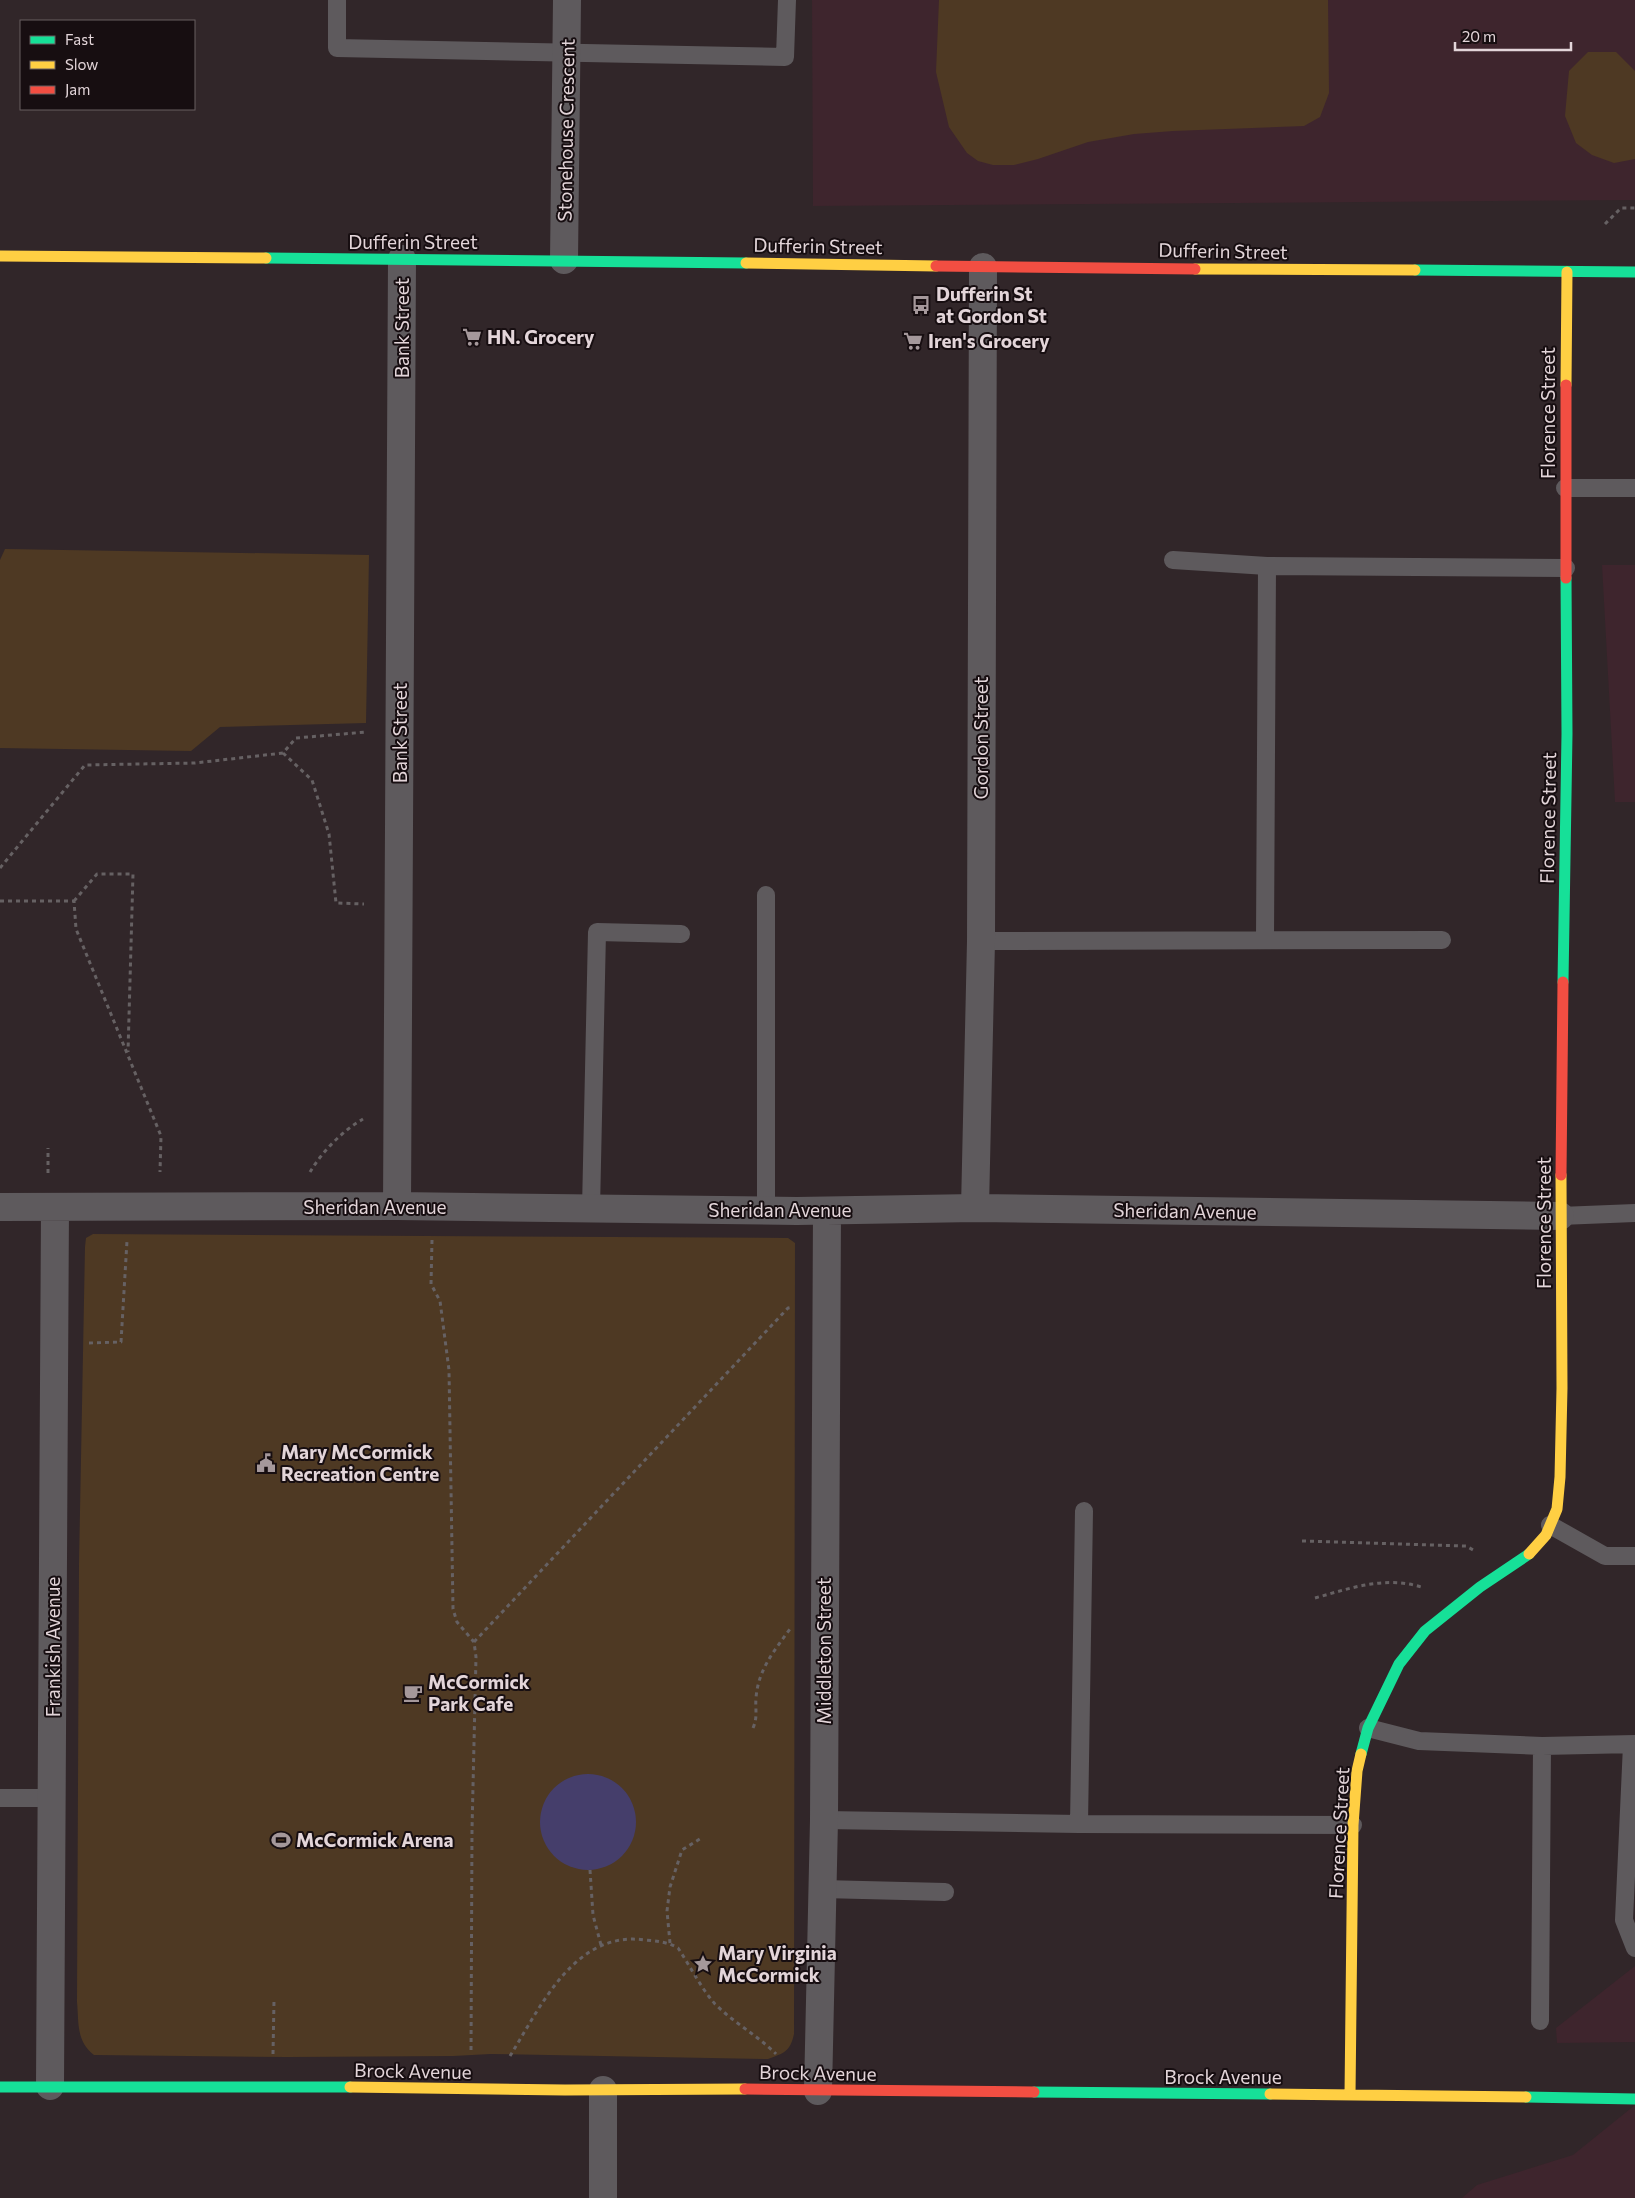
<svg xmlns="http://www.w3.org/2000/svg" width="1635" height="2198" viewBox="0 0 1635 2198" font-family="Commissioner,sans-serif">
	<style>
		.built { fill: #3e252d }
		.green { fill: #4e3923 }
		.water { fill: #453e6b }
		.lines { fill: none; stroke-linecap: round; stroke-linejoin: round }
		.path { stroke: #666163; stroke-width: 3; stroke-dasharray: 4 4; stroke-linecap: butt }
		.lane { stroke: #5e5a5d; stroke-width: 18 }
		.street { stroke: #5e5a5d; stroke-width: 28 }
		.fast { stroke: #16e098; stroke-width: 11 }
		.slow { stroke: #ffcf43; stroke-width: 11 }
		.jam { stroke: #f24e42; stroke-width: 11 }
		.labels { text-anchor: middle; stroke-width: 4; stroke-linejoin: round; paint-order: stroke }
		.street-label { font-size: 19px; fill: #e3d5d9; stroke: #170e11 }
		.poi-label { font-size: 19px; font-weight: bold; fill: #e3d5d9; stroke: #170e11; text-anchor: start }
	</style>
	<rect width="100%" height="100%" fill="#312629"/>
	<!-- built -->
	<path class="built" d="M 812,0 L 1635,0 L 1635,200 L 813,206 Z
		M 1602,565 L 1635,565 L 1635,802 L 1615,802 Z
		M 1635,1966 L 1635,2042 L 1557,2043 L 1556,2028 Z
		M 1635,2105 L 1635,2198 L 1462,2198 L 1477,2185 L 1573,2155 Z"/>
	<!-- green -->
	<path class="green" d="M 939,0 L 1328,0 L 1329,93 L 1320,117 L 1304,126 L 1173,131 L 1134,134 L 1088,142 L 1038,159 L 1014,165 L 993,165 L 978,161 L 967,153 L 949,127 L 936,72 Z
		M 1588,52 L 1616,52 L 1635,71 L 1635,159 L 1614,163 L 1592,155 L 1576,143 L 1565,116 L 1569,71 Z
		M 5,549 L 369,555 L 366,723 L 220,727 L 191,751 L 0,748 L 0,560 Z
		M 93,1234 L 788,1238 L 795,1243 L 794,2034 C 790,2052 784,2053 768,2059 L 491,2054 L 453,2056 L 287,2057 L 94,2055 C 76,2041 79,2023 77,2002 L 79,1564 L 85,1247 L 86,1238 Z"/>
	<!-- water -->
	<path class="water" d="M540 1822a48 48 0 1 1 96 0a48 48 0 1 1-96 0Z"/>
	<g class="lines">
		<!-- path -->
		<path class="path" d="M 1605,224 L 1621,208 L 1635,208
			M 283,753 L 312,780 L 329,834 L 336,903 L 364,904
			M 0,868 L 85,765 L 195,763 L 283,753 L 296,738 L 366,732
			M 0,901 L 74,901 L 76,929 L 161,1136 L 160,1172
			M 74,901 L 97,874 L 133,874 L 128,1052
			M 310,1172 C 322,1152 342,1131 363,1119
			M 48,1173 L 48,1148
			M 432,1240 L 431,1284 L 440,1301 L 449,1370 L 453,1609 L 457,1622 L 474,1642 L 476,1657 L 472,1830 L 471,2054
			M 89,1343 L 121,1342 L 127,1241
			M 1302,1541 L 1466,1546 L 1475,1551
			M 1315,1598 C 1351,1588 1387,1575 1424,1588
			M 474,1642 L 788,1308 L 793,1307
			M 753,1728 C 758,1716 755,1710 756,1698 C 758,1670 774,1651 790,1629
			M 590,1870 L 593,1915 L 601,1945
			M 670,1943 L 667,1911 L 670,1887 L 682,1850 L 703,1837
			M 273,2054 L 274,2000
			M 510,2056 C 541,2006 575,1930 645,1940 C 657,1941 668,1942 678,1948 C 690,1966 701,1988 715,2004 C 734,2023 757,2035 776,2054"/>
		<!-- lane -->
		<path class="lane" d="M 337,0 L 337,48 L 785,57 L 787,0
			M 1565,488 L 1635,488
			M 1173,560 L 1267,566 L 1566,568
			M 766,895 L 766,1211
			M 1265,939 L 1267,566
			M 981,941 L 1442,940
			M 591,1209 L 597,932 L 681,934
			M 1560,1216 L 1635,1213
			M 1550,1525 L 1605,1556 L 1635,1556
			M 1368,1728 L 1419,1741 L 1542,1746 L 1635,1744
			M 1632,1745 L 1624,1920 L 1635,1948
			M 0,1798 L 53,1798
			M 824,1820 L 1079,1824 L 1353,1825
			M 1079,1824 L 1084,1511
			M 822,1889 L 945,1892
			M 1540,2021 L 1542,1746"/>
		<!-- street -->
		<path class="street" d="M 564,260 L 567,0
			M 397,1206 L 402,259
			M 0,1207 L 397,1206 L 797,1211 L 975,1208 L 1560,1216
			M 975,1208 L 981,941 L 983,267
			M 50,2086 L 55,1208
			M 818,2091 L 824,1820 L 827,1211
			M 603,2198 L 603,2090"/>
		<!-- fast -->
		<path class="fast" d="M 266,258 L 746,263
			M 1415,270 L 1635,272
			M 1563,982 L 1567,734 L 1566,578
			M 1361,1754 L 1368,1728 L 1399,1664 L 1425,1631 L 1480,1587 L 1529,1554
			M 0,2087 L 350,2087
			M 1034,2092 L 1270,2094
			M 1526,2097 L 1635,2099"/>
		<!-- slow -->
		<path class="slow" d="M 0,256 L 266,258
			M 746,263 L 936,266
			M 1195,269 L 1415,270
			M 1566,385 L 1567,272
			M 1529,1554 L 1546,1535 L 1557,1509 L 1560,1477 L 1562,1388 L 1561,1175
			M 350,2087 L 565,2090 L 745,2089
			M 1270,2094 L 1526,2097
			M 1350,2095 L 1353,1825 L 1357,1771 L 1361,1754"/>
		<!-- jam -->
		<path class="jam" d="M 936,266 L 1195,269
			M 1566,578 L 1566,385
			M 1561,1175 L 1563,982
			M 745,2089 L 1034,2092"/>
	</g>
	<!-- icons -->
	<defs>
		<g id="bus-bare" transform="scale(1.5)"><path d="M-5-6H5V4H4V6H2V4H-2V6H-4V4H-5ZM-3.5-4V0h7V-4ZM-3.5 1.2v1.5H-2V1.2ZM2 1.2v1.5H3.5V1.2Z" fill="#a5989b" stroke="#170e11" stroke-width="2.5" paint-order="stroke"/></g>
		<g id="supermarket-bare" transform="scale(1.5)"><path d="M-6-5.5h2.5l.6 2H6L4.5 2H-2.5L-4.4-4H-6ZM-1.5 3.2a1.3 1.3 0 1 0 .1 0ZM3 3.2a1.3 1.3 0 1 0 .1 0Z" fill="#a5989b" stroke="#170e11" stroke-width="2.5" paint-order="stroke"/></g>
		<g id="civic-bare" transform="scale(1.5)"><path d="M-.6-6.5H3V-4.5H.6V-3L4-1V1h2V6H-6V1h2V-1L-.6-3ZM-1.2 2.5V6h2.4V2.5Z" fill="#a5989b" stroke="#170e11" stroke-width="2.5" paint-order="stroke"/></g>
		<g id="cafe-bare" transform="scale(1.5)"><path d="M-5.5-4.5H6V0H3Q3 3.5 0 3.5H-2.5Q-5.5 3.5-5.5 0ZM3-3.2v2h1.7v-2ZM-6 4.5H4V6H-6Z" fill="#a5989b" stroke="#170e11" stroke-width="2.5" paint-order="stroke"/></g>
		<g id="stadium-bare" transform="scale(1.5)"><path d="M0-5a6.5 5 0 1 0 0 10a6.5 5 0 1 0 0-10ZM-3.5-1.8h7v3.6h-7Z" fill="#a5989b" stroke="#170e11" stroke-width="2.5" paint-order="stroke"/></g>
		<g id="sight-bare" transform="scale(1.5)"><path d="M0-6L1.8-2.2L6-1.7L2.9 1.2L3.7 5.4L0 3.3L-3.7 5.4L-2.9 1.2L-6-1.7L-1.8-2.2Z" fill="#a5989b" stroke="#170e11" stroke-width="2.5" paint-order="stroke"/></g>
	</defs>
	<g fill-rule="evenodd">
		<use href="#bus-bare" x="921" y="305"/>
		<use href="#supermarket-bare" x="472" y="337"/>
		<use href="#supermarket-bare" x="913" y="341"/>
		<use href="#civic-bare" x="266" y="1463"/>
		<use href="#cafe-bare" x="413" y="1693"/>
		<use href="#stadium-bare" x="281" y="1840"/>
		<use href="#sight-bare" x="703" y="1964"/>
	</g>
	<g class="labels">
		<!-- street labels -->
		<g class="street-label">
			<text transform="translate(566 130) rotate(-89)" y="7">Stonehouse Crescent</text>
			<text x="413" y="249">Dufferin Street</text>
			<text transform="translate(818 246) rotate(1)" y="7">Dufferin Street</text>
			<text transform="translate(1223 251) rotate(1)" y="7">Dufferin Street</text>
			<text transform="translate(402 328) rotate(-90)" y="7">Bank Street</text>
			<text transform="translate(1548 413) rotate(-90)" y="7">Florence Street</text>
			<text transform="translate(400 733) rotate(-90)" y="7">Bank Street</text>
			<text transform="translate(981 738) rotate(-90)" y="7">Gordon Street</text>
			<text transform="translate(1548 818) rotate(-89)" y="7">Florence Street</text>
			<text x="375" y="1214">Sheridan Avenue</text>
			<text x="780" y="1217">Sheridan Avenue</text>
			<text transform="translate(1185 1211) rotate(1)" y="7">Sheridan Avenue</text>
			<text transform="translate(1544 1223) rotate(-90)" y="7">Florence Street</text>
			<text transform="translate(53 1647) rotate(-90)" y="7">Frankish Avenue</text>
			<text transform="translate(824 1651) rotate(-90)" y="7">Middleton Street</text>
			<text transform="translate(1339 1833) rotate(-87)" y="7">Florence Street</text>
			<text transform="translate(413 2071) rotate(1)" y="7">Brock Avenue</text>
			<text transform="translate(818 2073) rotate(1)" y="7">Brock Avenue</text>
			<text x="1223" y="2084">Brock Avenue</text>
		</g>
		<!-- poi labels -->
		<g class="poi-label">
			<text x="936" y="301">Dufferin St<tspan x="936" dy="22">at Gordon St</tspan></text>
			<text x="487" y="344">HN. Grocery</text>
			<text x="928" y="348">Iren's Grocery</text>
			<text x="281" y="1459">Mary McCormick<tspan x="281" dy="22">Recreation Centre</tspan></text>
			<text x="428" y="1689">McCormick<tspan x="428" dy="22">Park Cafe</tspan></text>
			<text x="296" y="1847">McCormick Arena</text>
			<text x="718" y="1960">Mary Virginia<tspan x="718" dy="22">McCormick</tspan></text>
		</g>
	</g>
	<!-- legend -->
	<rect x="20" y="20" width="175" height="90" fill="#170e11" stroke="#695e61"/>
	<rect x="30" y="36" width="25" height="8" fill="#16e098" stroke="#695e61"/>
	<text x="65" y="45" font-size="15" fill="#e3d5d9">Fast</text>
	<rect x="30" y="61" width="25" height="8" fill="#ffcf43" stroke="#695e61"/>
	<text x="65" y="70" font-size="15" fill="#e3d5d9">Slow</text>
	<rect x="30" y="86" width="25" height="8" fill="#f24e42" stroke="#695e61"/>
	<text x="65" y="95" font-size="15" fill="#e3d5d9">Jam</text>
	<!-- scale -->
	<path d="M1455 42v8h116v-8" fill="none" stroke="#e3d5d9" stroke-width="2.5"/>
	<text x="1462" y="42" font-size="15" fill="#e3d5d9" stroke="#170e11" stroke-width="4" paint-order="stroke">20 m</text>
</svg>
